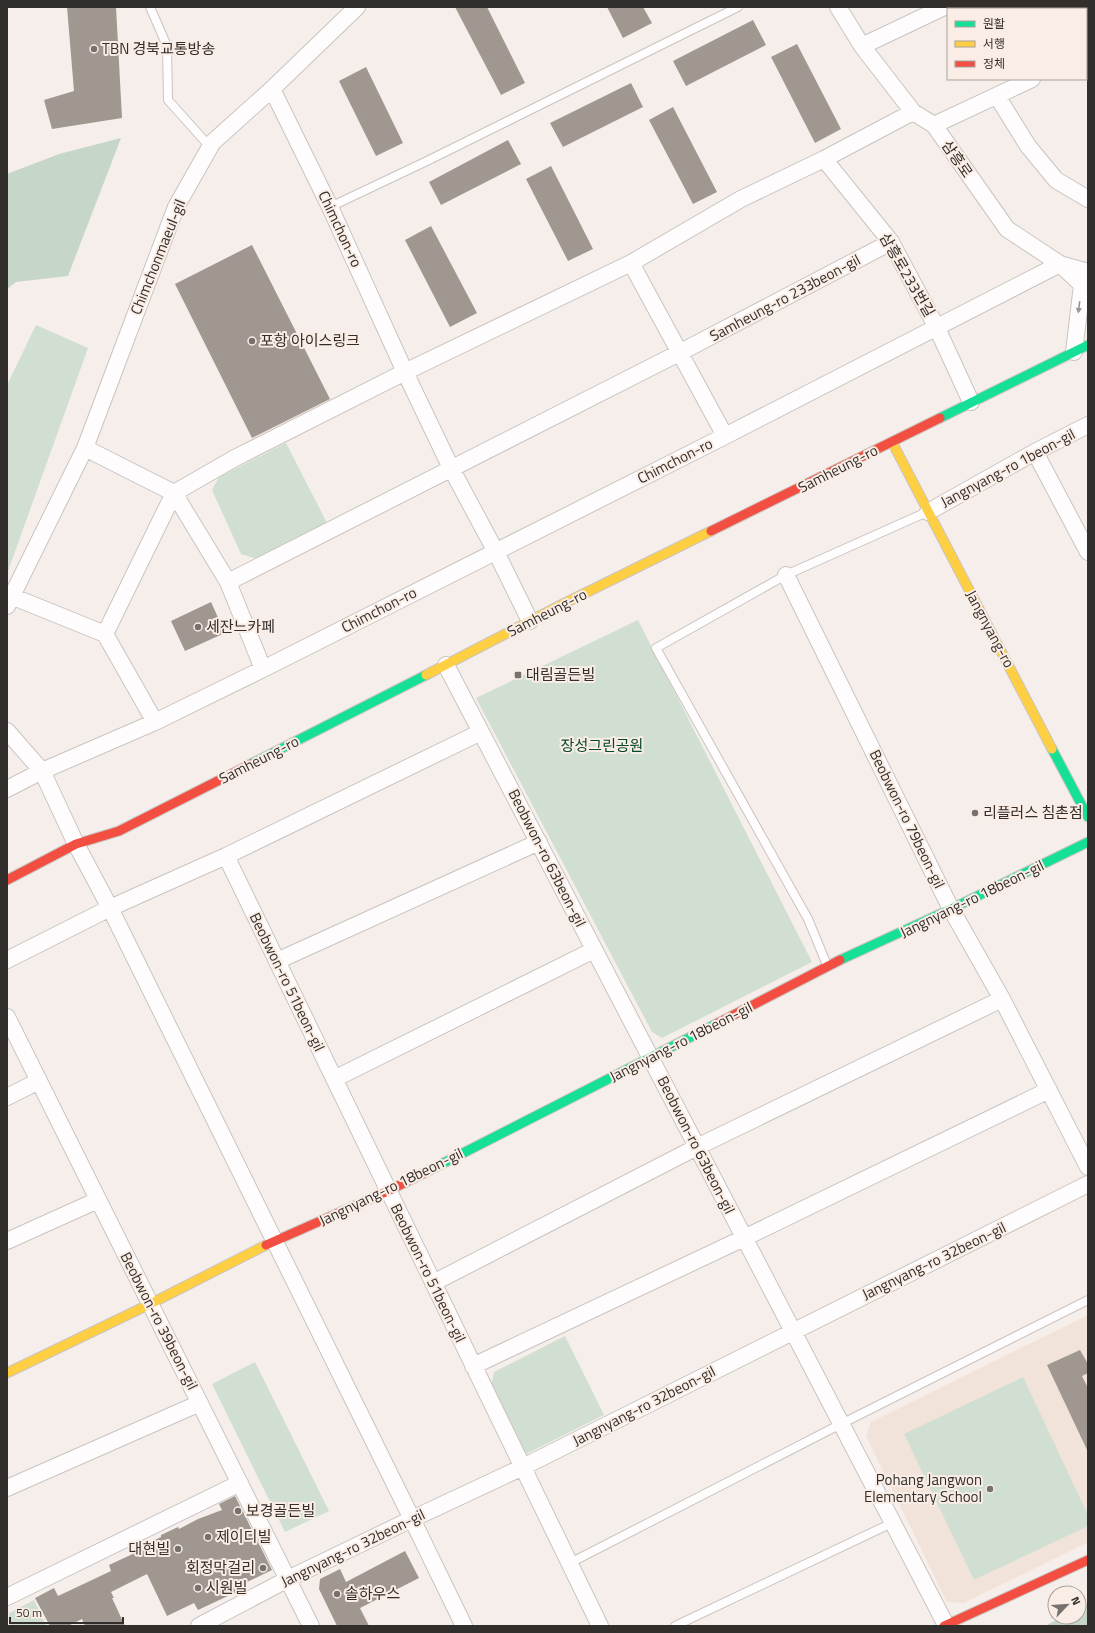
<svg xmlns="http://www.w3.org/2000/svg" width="1095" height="1633" viewBox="0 0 1095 1633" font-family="'Titillium Web','Noto Sans KR',sans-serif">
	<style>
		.built { fill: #f1e3da }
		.green { fill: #d0dfd2 }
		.forest { fill: #c6d7c9 }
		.building { fill: #a09791 }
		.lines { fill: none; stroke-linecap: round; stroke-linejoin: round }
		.lane-casing { stroke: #cac4c1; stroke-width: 10 }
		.street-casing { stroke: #cac4c1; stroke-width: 18 }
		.fast-casing { stroke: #cac4c1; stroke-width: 11 }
		.slow-casing { stroke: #cac4c1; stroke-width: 11 }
		.jam-casing { stroke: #cac4c1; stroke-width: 11 }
		.lane { stroke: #fefcfc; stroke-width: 8 }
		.street { stroke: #fefcfc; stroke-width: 16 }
		.fast { stroke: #16e098; stroke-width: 9 }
		.slow { stroke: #ffcf43; stroke-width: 9 }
		.jam { stroke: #f24e42; stroke-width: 9 }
		.oneway { fill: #989594 }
		.poi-dot { fill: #76716e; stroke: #faede5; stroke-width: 1.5 }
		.labels { text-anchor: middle; stroke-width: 4; stroke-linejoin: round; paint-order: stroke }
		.poi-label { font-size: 15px; fill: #322e2b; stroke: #faede5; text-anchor: start }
		.street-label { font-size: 15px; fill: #322e2b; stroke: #faede5 }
		.park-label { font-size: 15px; fill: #04482b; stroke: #faede5 }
	</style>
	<rect width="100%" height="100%" fill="#f5eeea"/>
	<!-- built -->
	<path class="built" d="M 1088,1315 L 1088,1542 L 964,1603 L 947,1602 L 866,1436 L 871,1422 Z"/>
	<!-- green -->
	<path class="green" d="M 36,325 L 88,348 L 7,574 L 7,385 Z
		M 286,443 L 327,523 L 257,559 L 241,554 L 212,490 L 219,477 Z
		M 638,620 L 812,962 L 662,1038 L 652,1032 L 476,698 Z
		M 565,1336 L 604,1415 L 526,1454 L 521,1450 L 491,1387 L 494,1372 Z
		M 255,1362 L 329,1511 L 285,1532 L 212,1384 Z
		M 1023,1377 L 1088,1515 L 1088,1526 L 974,1580 L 904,1434 Z
		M 34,1600 L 46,1626 L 9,1626 L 9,1613 Z"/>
	<!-- forest -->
	<path class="forest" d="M 121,138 L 68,276 L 16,282 L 7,289 L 7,174 L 59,154 Z
		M 1088,1604 L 1088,1626 L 1045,1626 L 1062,1617 L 1079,1617 L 1079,1608 Z"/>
	<!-- building -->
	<path class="building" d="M 67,7 L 116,7 L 122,118 L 52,129 L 44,100 L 74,91 Z
		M 455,7 L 487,7 L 525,83 L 501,95 Z
		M 607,7 L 643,7 L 652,23 L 623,38 Z
		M 753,20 L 766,45 L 686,86 L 673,61 Z
		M 797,44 L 841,129 L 815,143 L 771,57 Z
		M 366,67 L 403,143 L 376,156 L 339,81 Z
		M 631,83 L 643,107 L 563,147 L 550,123 Z
		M 673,107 L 717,192 L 693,204 L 649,120 Z
		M 508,140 L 521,164 L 441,205 L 429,182 Z
		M 551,166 L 593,249 L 568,261 L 526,179 Z
		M 431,226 L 477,313 L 450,327 L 405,240 Z
		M 252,245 L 330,399 L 252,438 L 175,284 Z
		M 211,602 L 225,633 L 185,651 L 171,621 Z
		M 1080,1350 L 1088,1364 L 1088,1373 L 1082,1376 L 1088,1388 L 1088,1452 L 1047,1365 Z
		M 235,1496 L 272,1570 L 245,1583 L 247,1587 L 198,1610 L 194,1603 L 167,1616 L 147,1574 L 111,1592 L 114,1598 L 112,1598 L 125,1626 L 85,1626 L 82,1619 L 68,1626 L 50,1626 L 35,1598 L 54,1588 L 58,1596 L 111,1571 L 109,1565 L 137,1552 L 136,1549 L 161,1537 L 161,1535 L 178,1527 L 179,1529 L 198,1519 L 222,1510 L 219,1504 Z
		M 405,1551 L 419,1578 L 360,1608 L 369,1626 L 337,1626 L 319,1589 L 320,1579 L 340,1569 L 346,1582 Z"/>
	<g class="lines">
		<!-- lane casing -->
		<g class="lane-casing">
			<path id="lane" d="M 150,7 L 167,46 L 168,100 L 210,147
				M 330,207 L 427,161 L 738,7
				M 827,965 L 808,919 L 656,648 L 786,575 L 927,512
				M 570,1563 L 841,1424 L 1088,1300
				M 675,1626 L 892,1523"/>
		</g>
		<!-- street casing -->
		<g class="street-casing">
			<path id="street" d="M 838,7 L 862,46 L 913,112 L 934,125 L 1007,229 L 1060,264 L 1082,285 L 1074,352
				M 862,46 L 944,7
				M 1086,53 L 1088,52
				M 272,89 L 330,207 L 405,372 L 451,468 L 496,552 L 530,621
				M 997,96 L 1028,146 L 1056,180 L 1088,199
				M 934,125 L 1032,79
				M 824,159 L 891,242 L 937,328 L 971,402
				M 631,263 L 725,436
				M 1063,265 L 1088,272
				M 85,448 L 174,493 L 228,582 L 263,669
				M 1035,452 L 1088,552
				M 174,493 L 235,458 L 405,372 L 631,263 L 741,199 L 824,159 L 913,112
				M 928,512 L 1035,452 L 1088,425
				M 786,575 L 951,909 L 1002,999 L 1088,1167
				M 228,582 L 679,353 L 891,242
				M 11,596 L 105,634 L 155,722
				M 7,606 L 85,448 L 176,207 L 210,147 L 213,142 L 272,89 L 357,7
				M 105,634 L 174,493
				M 446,665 L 946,1625
				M 7,731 L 42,771 L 76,844 L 110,908 L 412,1519 L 464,1626
				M 7,789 L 42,771 L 155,722 L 263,669 L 725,436 L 1060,264
				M 226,856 L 600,1626
				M 7,960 L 110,908 L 226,856 L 481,732
				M 277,961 L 539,842
				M 7,1017 L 311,1626
				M 334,1079 L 594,950
				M 7,1097 L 39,1081
				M 7,1241 L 98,1200
				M 433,1283 L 697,1147 L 1002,999
				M 473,1366 L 744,1238 L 1049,1090
				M 7,1488 L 200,1403
				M 7,1597 L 240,1483
				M 199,1626 L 288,1579 L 412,1519 L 523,1467 L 1088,1184"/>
		</g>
		<!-- fast casing -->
		<g class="fast-casing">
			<path id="fast" d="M 940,418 L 1088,345
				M 1052,749 L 1088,817
				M 251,764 L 426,675
				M 840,960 L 951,909 L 1088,842
				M 424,1173 L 718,1023"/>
		</g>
		<!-- slow casing -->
		<g class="slow-casing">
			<path id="slow" d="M 892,442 L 1052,749
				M 426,675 L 561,605 L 711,531
				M 7,1373 L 150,1304 L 266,1245"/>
		</g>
		<!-- jam casing -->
		<g class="jam-casing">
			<path id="jam" d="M 711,531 L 940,418
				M 7,880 L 76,844 L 119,831 L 251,764
				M 718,1023 L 840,960
				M 266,1245 L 388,1191 L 424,1173
				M 944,1626 L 1088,1560"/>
		</g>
		<!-- lane -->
		<use href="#lane" class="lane"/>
		<!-- street -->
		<use href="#street" class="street"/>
		<!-- fast -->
		<use href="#fast" class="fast"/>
		<!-- slow -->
		<use href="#slow" class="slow"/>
		<!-- jam -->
		<use href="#jam" class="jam"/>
	</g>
	<!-- one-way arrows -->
	<defs><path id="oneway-solid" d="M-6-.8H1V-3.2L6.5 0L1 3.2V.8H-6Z"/></defs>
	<use class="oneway" href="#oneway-solid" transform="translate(1079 307) rotate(97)"/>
	<!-- markers -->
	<g class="poi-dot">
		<circle cx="94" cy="49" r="4"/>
		<circle cx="252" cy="341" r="4"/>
		<circle cx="198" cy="627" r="4"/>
		<rect x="514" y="671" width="8" height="8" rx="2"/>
		<circle cx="975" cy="813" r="4"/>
		<circle cx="990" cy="1489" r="4"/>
		<circle cx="238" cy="1511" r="4"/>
		<circle cx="208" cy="1537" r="4"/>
		<circle cx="178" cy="1549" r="4"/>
		<circle cx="263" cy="1568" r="4"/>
		<circle cx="198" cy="1588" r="4"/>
		<circle cx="337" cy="1594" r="4"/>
	</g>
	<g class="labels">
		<!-- poi labels -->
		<g class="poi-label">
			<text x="102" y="54">TBN 경북교통방송</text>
			<text x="260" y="346">포항 아이스링크</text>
			<text x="206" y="632">세잔느카페</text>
			<text x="526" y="680">대림골든빌</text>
			<text x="983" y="818">리플러스 침촌점</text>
			<text x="982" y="1485" text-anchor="end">Pohang Jangwon<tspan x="982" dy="17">Elementary School</tspan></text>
			<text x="246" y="1516">보경골든빌</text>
			<text x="216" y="1542">제이디빌</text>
			<text x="170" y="1554" text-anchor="end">대현빌</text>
			<text x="255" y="1573" text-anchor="end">회정막걸리</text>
			<text x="206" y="1593">시원빌</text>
			<text x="345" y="1599">솔하우스</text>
		</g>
		<!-- street labels -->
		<g class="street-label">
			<text transform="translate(957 159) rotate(55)" y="5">삼흥로</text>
			<text transform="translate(340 229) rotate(65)" y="5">Chimchon-ro</text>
			<text transform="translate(158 257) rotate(-68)" y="5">Chimchonmaeul-gil</text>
			<text transform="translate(907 275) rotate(60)" y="5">삼흥로233번길</text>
			<text transform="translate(785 298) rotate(-28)" y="5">Samheung-ro 233beon-gil</text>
			<text transform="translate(675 461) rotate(-27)" y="5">Chimchon-ro</text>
			<text transform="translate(1008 468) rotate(-28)" y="5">Jangnyang-ro 1beon-gil</text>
			<text transform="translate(838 469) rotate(-27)" y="5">Samheung-ro</text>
			<text transform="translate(379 610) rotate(-27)" y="5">Chimchon-ro</text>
			<text transform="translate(547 613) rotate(-27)" y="5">Samheung-ro</text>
			<text transform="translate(990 629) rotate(62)" y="5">Jangnyang-ro</text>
			<text transform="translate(259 760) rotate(-27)" y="5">Samheung-ro</text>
			<text transform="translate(907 819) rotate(64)" y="5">Beobwon-ro 79beon-gil</text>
			<text transform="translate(547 858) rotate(63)" y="5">Beobwon-ro 63beon-gil</text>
			<text transform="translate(972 899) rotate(-26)" y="5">Jangnyang-ro 18beon-gil</text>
			<text transform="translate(287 982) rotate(64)" y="5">Beobwon-ro 51beon-gil</text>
			<text transform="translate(681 1042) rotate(-27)" y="5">Jangnyang-ro 18beon-gil</text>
			<text transform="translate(696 1145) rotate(63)" y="5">Beobwon-ro 63beon-gil</text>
			<text transform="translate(391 1187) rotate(-26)" y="5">Jangnyang-ro 18beon-gil</text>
			<text transform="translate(934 1261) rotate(-26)" y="5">Jangnyang-ro 32beon-gil</text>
			<text transform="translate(428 1273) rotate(64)" y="5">Beobwon-ro 51beon-gil</text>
			<text transform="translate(159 1321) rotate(63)" y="5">Beobwon-ro 39beon-gil</text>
			<text transform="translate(644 1406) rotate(-27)" y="5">Jangnyang-ro 32beon-gil</text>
			<text transform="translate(353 1548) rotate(-26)" y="5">Jangnyang-ro 32beon-gil</text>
		</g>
		<!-- park labels -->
		<g class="park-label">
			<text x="602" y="751">장성그린공원</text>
		</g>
	</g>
	<!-- border -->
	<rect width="1095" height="1633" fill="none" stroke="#322e2b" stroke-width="16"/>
	<!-- legend -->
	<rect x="947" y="8" width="140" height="72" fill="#faede5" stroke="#aaa19b"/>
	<rect x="955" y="21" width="20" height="6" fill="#16e098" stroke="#aaa19b"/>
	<text x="983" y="28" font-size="12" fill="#322e2b">원활</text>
	<rect x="955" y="41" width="20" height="6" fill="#ffcf43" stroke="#aaa19b"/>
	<text x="983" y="48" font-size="12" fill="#322e2b">서행</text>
	<rect x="955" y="61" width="20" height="6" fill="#f24e42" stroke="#aaa19b"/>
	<text x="983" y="68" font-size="12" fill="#322e2b">정체</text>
	<!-- north arrow -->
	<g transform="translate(1067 1605) rotate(65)"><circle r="19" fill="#faede5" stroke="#aaa19b"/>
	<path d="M0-3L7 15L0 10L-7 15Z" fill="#76716e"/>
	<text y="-6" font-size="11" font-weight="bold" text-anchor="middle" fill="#322e2b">N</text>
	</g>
	<!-- scale -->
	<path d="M10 1617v6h113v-6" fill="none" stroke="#322e2b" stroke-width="2"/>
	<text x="16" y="1617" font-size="12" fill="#322e2b" stroke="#faede5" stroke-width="3" paint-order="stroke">50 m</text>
</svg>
